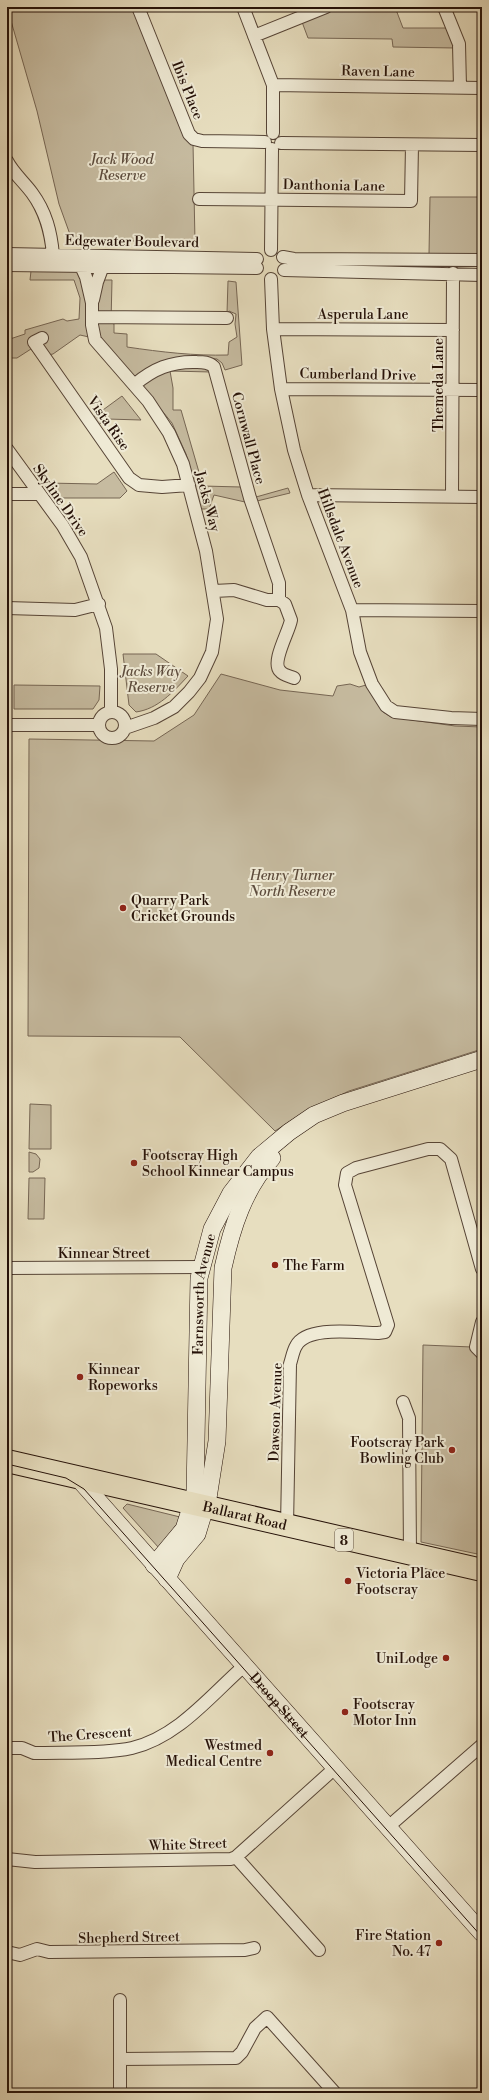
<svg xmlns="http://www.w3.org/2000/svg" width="489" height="2100" viewBox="0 0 489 2100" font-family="'Libre Bodoni',serif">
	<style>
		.green { fill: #c6bba0; stroke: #766654 }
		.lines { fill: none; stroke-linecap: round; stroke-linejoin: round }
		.street-casing { stroke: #564436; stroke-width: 14 }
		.secondary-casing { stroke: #251108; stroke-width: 18 }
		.highway-casing { stroke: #251108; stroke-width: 24 }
		.street { stroke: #efead5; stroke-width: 12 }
		.secondary { stroke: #efead5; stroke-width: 17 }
		.highway { stroke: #e7debf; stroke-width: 22 }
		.tram { stroke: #251108; stroke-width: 1 }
		.poi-dot { fill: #8f2418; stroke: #efead5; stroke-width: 1.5 }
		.labels { text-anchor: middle; stroke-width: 4; stroke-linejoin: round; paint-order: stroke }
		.shield { fill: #efead5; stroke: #625246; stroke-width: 1 }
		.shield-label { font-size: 13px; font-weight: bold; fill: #251108 }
		.street-label { font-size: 14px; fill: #251108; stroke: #efead5 }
		.park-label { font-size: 14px; font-style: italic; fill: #5d4c3d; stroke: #efead5 }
		.poi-label { font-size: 14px; fill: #251108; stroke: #efead5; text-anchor: start }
	</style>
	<rect width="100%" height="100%" fill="#e7debf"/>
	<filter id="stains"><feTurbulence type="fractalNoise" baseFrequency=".005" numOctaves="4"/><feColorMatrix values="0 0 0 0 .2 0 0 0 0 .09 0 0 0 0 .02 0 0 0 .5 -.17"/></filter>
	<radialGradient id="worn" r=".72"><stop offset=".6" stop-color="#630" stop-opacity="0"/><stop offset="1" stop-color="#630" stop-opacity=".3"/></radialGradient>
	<!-- green -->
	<path class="green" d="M 7,7 L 132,7 L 193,143 L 195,242 L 72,240 L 59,204 L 37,111 Z
		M 339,7 L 395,7 L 403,28 L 447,28 L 455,48 L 393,47 L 392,39 L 308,38 L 302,22 Z
		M 430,197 L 482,197 L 482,256 L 429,254 Z
		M 36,270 L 78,270 L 85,281 L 89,337 L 80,335 L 53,354 L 37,357 L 31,349 L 17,358 L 7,358 L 7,340 L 25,334 L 25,330 L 63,319 L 67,321 L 79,319 L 80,298 L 74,280 L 30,280 L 31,271 Z
		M 101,280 L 112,280 L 111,323 L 114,324 L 114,333 L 127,334 L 127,347 C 161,352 195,356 228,355 L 229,342 L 237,337 L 235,324 L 236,314 L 229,311 L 227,313 L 228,281 L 236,282 L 242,365 L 225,370 L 222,363 L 217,359 C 177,356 166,356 133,380 L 99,338 L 96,299 Z
		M 177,366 L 207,368 L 211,372 L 170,371 L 173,388 L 173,410 L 181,410 L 203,486 L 241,487 L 245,502 L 214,495 L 209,509 L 201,509 L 186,454 L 172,423 L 141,385 L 148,377 Z
		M 122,396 L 141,420 L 107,419 L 98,425 L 92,418 Z
		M 114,472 L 127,491 L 120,498 L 56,498 L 46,483 L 97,484 Z
		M 288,488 L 290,493 L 257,501 L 256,497 Z
		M 123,654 L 156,654 L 188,676 C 173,692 158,709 136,712 L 129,705 Z
		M 221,674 L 280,690 L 333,696 L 337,686 L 350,684 L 359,687 L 366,685 L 383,712 L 391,717 L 455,726 L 482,727 L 482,1049 L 349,1091 L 306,1111 L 275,1131 L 180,1037 L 28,1036 L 29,739 L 154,741 L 194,715 Z
		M 14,685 L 100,686 L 99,700 L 93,709 L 14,709 Z
		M 30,1104 L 51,1105 L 51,1149 L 29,1149 Z
		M 29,1152 L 36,1154 L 40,1159 L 39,1168 L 33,1172 L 29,1172 Z
		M 29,1178 L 45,1178 L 44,1219 L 28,1219 Z
		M 423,1345 L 472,1347 L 482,1358 L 482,1555 L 421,1542 Z
		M 127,1504 L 180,1517 L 180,1520 L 159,1548 L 123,1508 Z"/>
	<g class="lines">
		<!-- street casing -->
		<g class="street-casing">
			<path id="street" d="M 138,7 L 189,134 L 194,139 L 202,141 L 265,142
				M 243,7 L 273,85 L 273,133
				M 444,7 L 459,44 L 460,87
				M 254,36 L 326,7
				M 273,85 L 482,88
				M 281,143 L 482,145
				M 7,161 C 13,173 24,182 32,193 C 46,212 51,232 53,255
				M 199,199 L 411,201 L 412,145
				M 271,250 L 272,149
				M 7,254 L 257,259
				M 283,257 L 294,259 L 482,260
				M 7,265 L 257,268
				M 81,266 L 86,277 L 92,303 L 92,325 L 95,340 L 148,401 L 169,433 L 183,464 L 206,551 L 217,619 L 212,652 L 200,678 L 189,692 L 174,707 L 154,718 L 125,728
				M 284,270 L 482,275
				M 271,279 L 273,329 L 281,389 L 294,450 L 308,495 L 352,610 L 360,652 L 372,684 L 386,706 L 395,712 L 451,718 L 482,719
				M 93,300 L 97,282 L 103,266
				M 92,317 L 227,318
				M 273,329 L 453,330
				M 42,338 L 34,342 L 129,478 L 139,485 L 162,487 L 189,485
				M 134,385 C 153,369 171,361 197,362 C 203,362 209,362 214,367 L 250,498 L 279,583 L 279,600
				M 281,389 L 482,390
				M 7,449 L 63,526 L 81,557 L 106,628 L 111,669 L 111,712
				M 7,494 L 38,494
				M 308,495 L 482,497
				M 452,497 L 453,273
				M 214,591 L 234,590 L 267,600 L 279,600 L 285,604 L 291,620 C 289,632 271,662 280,671 C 283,675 289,676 294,678
				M 7,608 L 75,610 L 99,604
				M 352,610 L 482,611
				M99 725a13 13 0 1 1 26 0a13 13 0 1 1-26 0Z
				M 7,725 L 98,725
				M 7,1268 L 201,1267
				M 482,1322 L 476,1347 L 482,1353
				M 403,1402 L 409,1418 L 410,1555
				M 287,1526 L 290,1364 C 292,1358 293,1351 296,1346 C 307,1325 357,1333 378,1333 L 385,1332 L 388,1325 L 345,1185 L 347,1173 L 356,1168 L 428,1149 L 440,1149 L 451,1159 L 482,1269
				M 8,1748 L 22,1748 L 34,1753 C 63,1752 105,1754 132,1748 C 178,1737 210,1696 244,1666
				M 388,1827 L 482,1745
				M 236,1857 L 319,1950
				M 7,1859 L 35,1862 L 231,1859 L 236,1857 L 335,1768
				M 7,1952 L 20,1955 L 37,1949 L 49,1952 L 245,1950 L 254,1948
				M 120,2000 L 120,2093
				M 120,2059 L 236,2058 L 242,2052 L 255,2028 L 267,2017 L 335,2093"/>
		</g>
		<!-- secondary casing -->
		<g class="secondary-casing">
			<g id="secondary">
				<path id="s1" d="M 77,1477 L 482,1933"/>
				<path id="s2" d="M 154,1565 L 184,1529 L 195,1495 L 199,1278 L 212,1229 L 231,1193 L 259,1157 L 289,1132 L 314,1115 L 343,1103 L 482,1059"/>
				<path d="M 167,1579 L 176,1559 L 197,1534 L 208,1498 L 217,1441 L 223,1268 C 232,1227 244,1189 272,1158"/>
			</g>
		</g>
		<!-- highway casing -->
		<g class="highway-casing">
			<g id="highway">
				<path id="s3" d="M 7,1461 L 482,1570"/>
			</g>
		</g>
		<!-- street -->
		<use href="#street" class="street"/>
		<!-- secondary -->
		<use href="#secondary" class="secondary"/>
		<!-- highway -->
		<use href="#highway" class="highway"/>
		<!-- tram -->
		<path class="tram" d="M 7,1464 L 66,1478 L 84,1489 L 482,1937"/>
	</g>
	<!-- markers -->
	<g class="poi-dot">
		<circle cx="123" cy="908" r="4"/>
		<circle cx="134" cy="1163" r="4"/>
		<circle cx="275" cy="1265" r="4"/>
		<circle cx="80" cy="1377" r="4"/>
		<circle cx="452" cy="1450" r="4"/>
		<circle cx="348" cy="1581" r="4"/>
		<circle cx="446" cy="1658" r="4"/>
		<circle cx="345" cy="1712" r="4"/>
		<circle cx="270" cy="1753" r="4"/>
		<circle cx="439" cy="1943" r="4"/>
	</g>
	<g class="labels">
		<!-- shield labels -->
		<rect class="shield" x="335" y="1529" width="18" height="22" rx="3"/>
		<g class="shield-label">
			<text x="344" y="1545">8</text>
		</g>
		<!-- street labels -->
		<g class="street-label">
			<text transform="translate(378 71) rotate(1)" y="5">Raven Lane</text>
			<text transform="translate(188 90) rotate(68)" y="5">Ibis Place</text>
			<text transform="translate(334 185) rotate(1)" y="5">Danthonia Lane</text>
			<text transform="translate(132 241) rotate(1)" y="5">Edgewater Boulevard</text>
			<text x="363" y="319">Asperula Lane</text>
			<text transform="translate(358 374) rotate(1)" y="5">Cumberland Drive</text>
			<text transform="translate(438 385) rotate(-90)" y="5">Themeda Lane</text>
			<text transform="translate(109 423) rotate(55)" y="5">Vista Rise</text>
			<text transform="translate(249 438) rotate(75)" y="5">Cornwall Place</text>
			<text transform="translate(61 500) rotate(55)" y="5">Skyline Drive</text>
			<text transform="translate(208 501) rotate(75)" y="5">Jacks Way</text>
			<text transform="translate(341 538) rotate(69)" y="5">Hillsdale Avenue</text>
			<text x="104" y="1258">Kinnear Street</text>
			<text dy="5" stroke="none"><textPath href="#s2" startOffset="284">Farnsworth Avenue</textPath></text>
			<text transform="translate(275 1412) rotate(-88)" y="5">Dawson Avenue</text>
			<text dy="5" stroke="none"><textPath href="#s3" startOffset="244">Ballarat Road</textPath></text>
			<text dy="5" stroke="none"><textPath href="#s1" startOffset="305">Droop Street</textPath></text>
			<text transform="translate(90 1734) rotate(-4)" y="5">The Crescent</text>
			<text transform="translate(188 1844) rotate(-2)" y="5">White Street</text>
			<text transform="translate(129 1937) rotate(-1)" y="5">Shepherd Street</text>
		</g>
		<!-- park labels -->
		<g class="park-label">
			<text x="122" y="164">Jack Wood<tspan x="122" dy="16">Reserve</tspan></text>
			<text x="151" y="676">Jacks Way<tspan x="151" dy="16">Reserve</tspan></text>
			<text x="292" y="880">Henry Turner<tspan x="292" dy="16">North Reserve</tspan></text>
		</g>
		<!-- poi labels -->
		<g class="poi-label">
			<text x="131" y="905">Quarry Park<tspan x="131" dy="16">Cricket Grounds</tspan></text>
			<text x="142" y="1160">Footscray High<tspan x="142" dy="16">School Kinnear Campus</tspan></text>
			<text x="283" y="1270">The Farm</text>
			<text x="88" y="1374">Kinnear<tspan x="88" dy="16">Ropeworks</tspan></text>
			<text x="444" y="1447" text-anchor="end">Footscray Park<tspan x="444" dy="16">Bowling Club</tspan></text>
			<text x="356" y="1578">Victoria Place<tspan x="356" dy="16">Footscray</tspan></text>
			<text x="438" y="1663" text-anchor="end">UniLodge</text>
			<text x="353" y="1709">Footscray<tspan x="353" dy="16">Motor Inn</tspan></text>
			<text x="262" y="1750" text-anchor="end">Westmed<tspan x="262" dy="16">Medical Centre</tspan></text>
			<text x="431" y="1940" text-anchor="end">Fire Station<tspan x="431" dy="16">No. 47</tspan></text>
		</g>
	</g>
	<!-- margin -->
	<rect width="489" height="2100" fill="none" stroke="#e7debf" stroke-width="24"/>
	<rect x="8" y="8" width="473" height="2084" fill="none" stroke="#251108" stroke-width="2"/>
	<rect x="12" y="12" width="465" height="2076" fill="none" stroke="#251108"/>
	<rect width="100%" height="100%" filter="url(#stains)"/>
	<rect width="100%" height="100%" fill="url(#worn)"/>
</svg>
